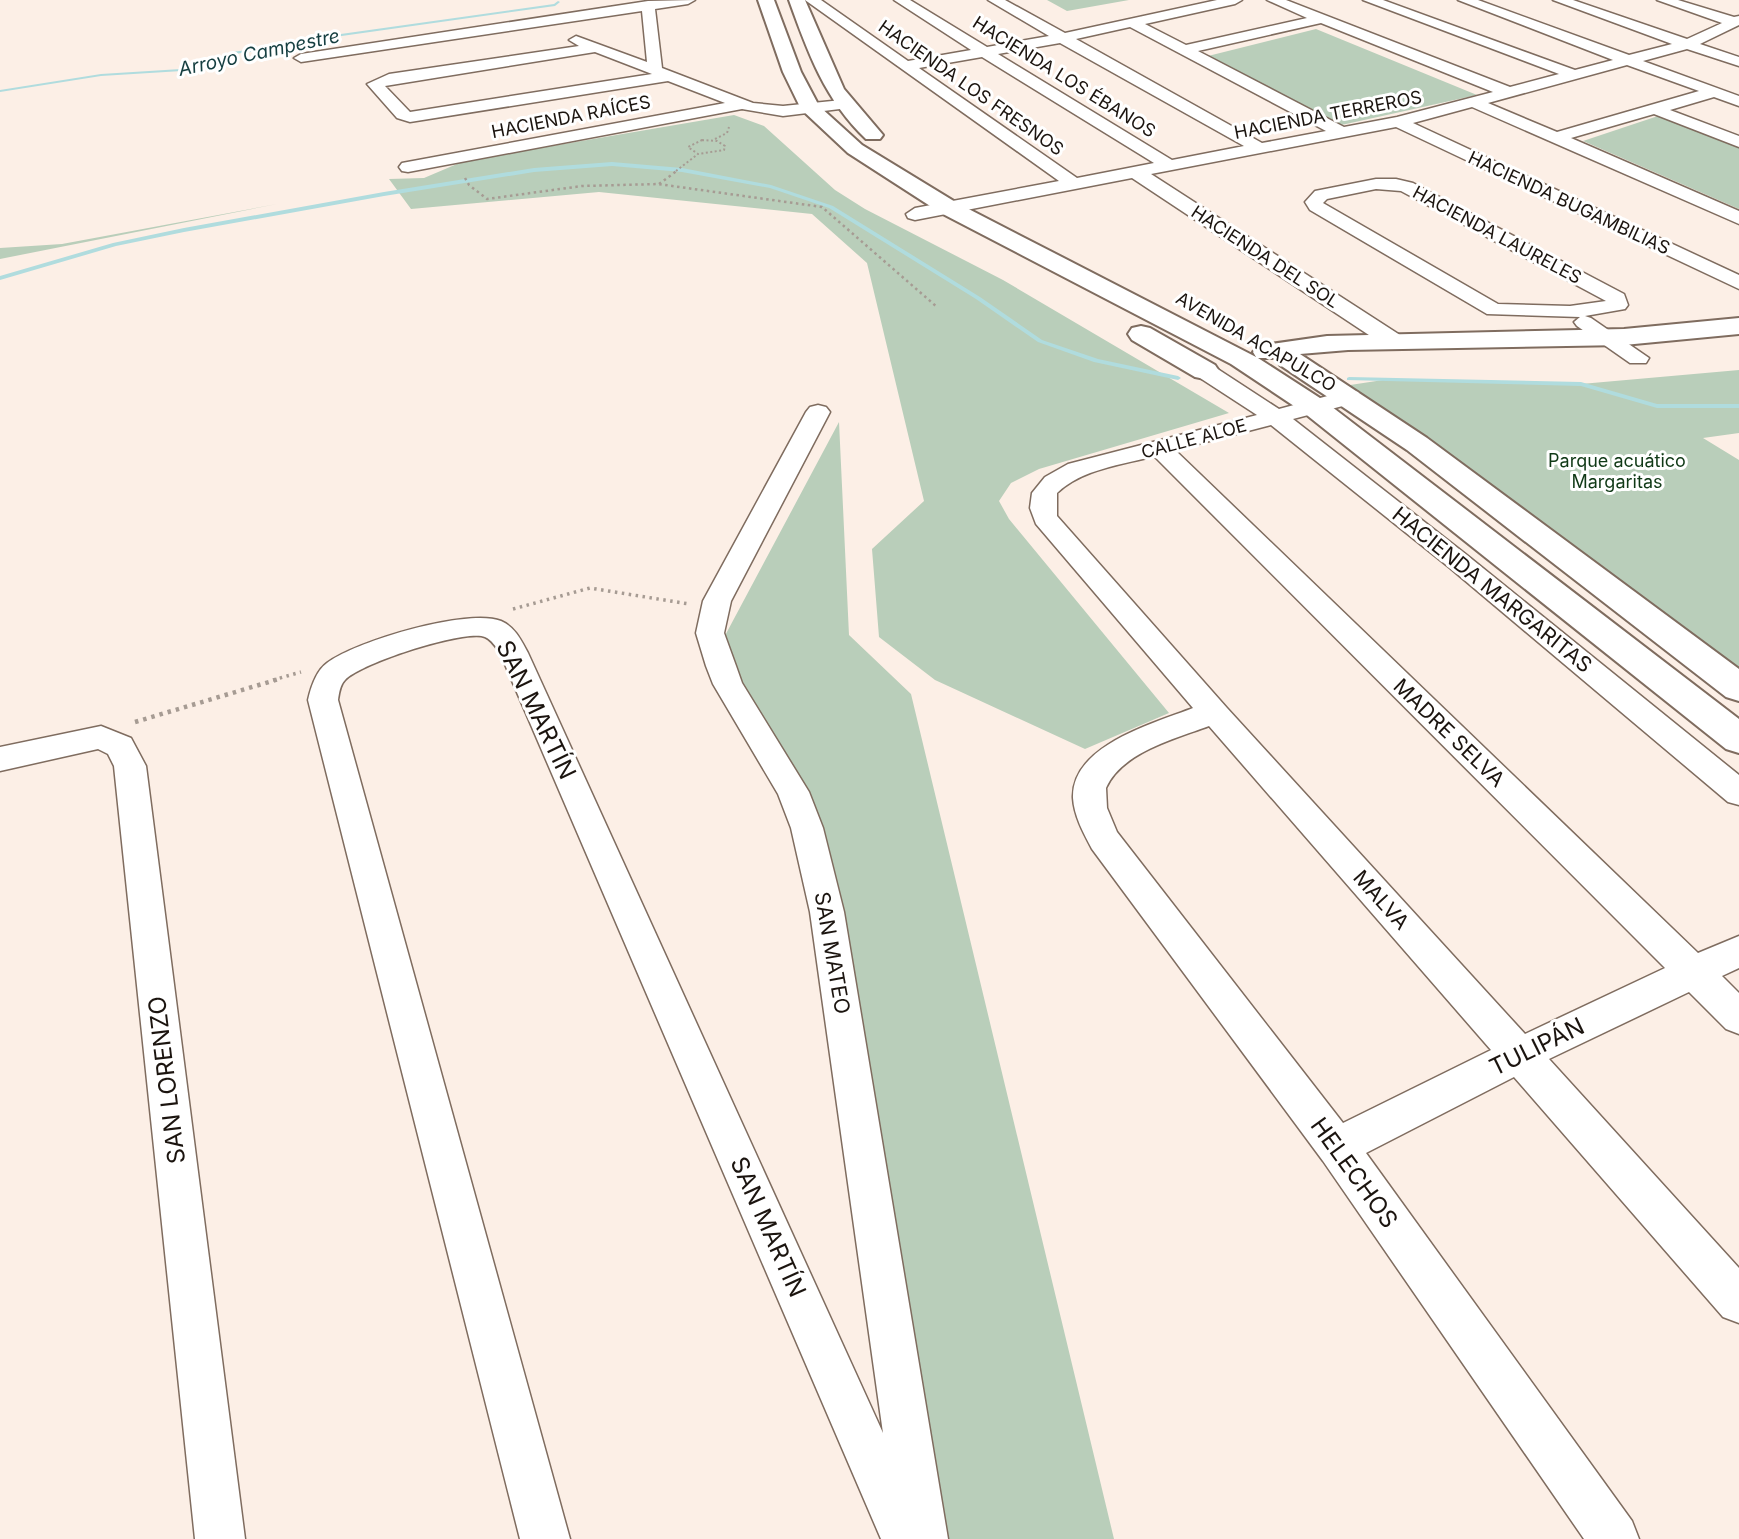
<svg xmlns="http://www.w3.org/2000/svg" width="1739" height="1539" viewBox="0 0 1739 1539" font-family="Inter,sans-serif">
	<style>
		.green { fill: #b9ceba }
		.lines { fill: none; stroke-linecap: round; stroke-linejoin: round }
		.stream { fill: #b0dcde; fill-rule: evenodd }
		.street-casing { stroke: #7f6c5f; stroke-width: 3 }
		.secondary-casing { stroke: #7f6c5f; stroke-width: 4 }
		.path-far3 { stroke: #a69b93; stroke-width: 2; stroke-dasharray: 2 2.5; stroke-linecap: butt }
		.path-far2 { stroke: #a69b93; stroke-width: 2.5; stroke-dasharray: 2.5 3.5; stroke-linecap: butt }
		.path-far1 { stroke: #a69b93; stroke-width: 3.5; stroke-dasharray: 2.5 4.5; stroke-linecap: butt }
		.path { stroke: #a69b93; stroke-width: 4.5; stroke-dasharray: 3.5 5; stroke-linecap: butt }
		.street { fill: #fff; fill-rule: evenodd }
		.secondary { fill: #fff; fill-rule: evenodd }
		.labels { text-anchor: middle; stroke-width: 6; stroke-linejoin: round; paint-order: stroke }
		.far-street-label { font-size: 18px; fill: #1b140f; stroke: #fff }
		.far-park-label { font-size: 18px; fill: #103916; stroke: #fff }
		.far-water-label { font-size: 19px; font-style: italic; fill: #153e40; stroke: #fff }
		.street-label { font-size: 21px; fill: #1b140f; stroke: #fff }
		.near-street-label { font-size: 24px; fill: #1b140f; stroke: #fff }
	</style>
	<rect width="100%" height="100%" fill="#fcefe6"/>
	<!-- green -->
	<path class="green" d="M 1047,0 L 1129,0 L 1067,11 Z
		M 1316,29 L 1477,95 L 1337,126 L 1208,56 Z
		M 734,115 L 764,126 L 835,190 L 865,209 L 1003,280 L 1229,413 L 1039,469 L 1011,483 L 999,501 L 1009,519 L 1169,713 L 1085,749 L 935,680 L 879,637 L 872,549 L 924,501 L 867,263 L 812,214 L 599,192 L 411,209 L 389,179 L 424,178 L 464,161 Z
		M 1658,116 L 1739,148 L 1739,209 L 1583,141 Z
		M 277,204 L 0,259 L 0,248 L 62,244 Z
		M 1739,370 L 1739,433 L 1703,438 L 1739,460 L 1739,675 L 1337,387 L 1383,380 L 1581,384 Z
		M 839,422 L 849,635 L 911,694 L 1114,1539 L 938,1539 L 817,826 L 720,645 Z"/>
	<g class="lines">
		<!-- stream -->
		<path class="stream" d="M 558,1 L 560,2 L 555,6 L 292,43 L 273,49 L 234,54 L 198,70 L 101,76 L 0,92 L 0,90 L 101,74 L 197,68 L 231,52 L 272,47 L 291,41 L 554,4 Z
			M 612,162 L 682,168 L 771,185 L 833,206 L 980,297 L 1042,340 L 1098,359 L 1178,376 L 1181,378 L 1178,380 L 1094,362 L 1038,342 L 976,299 L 829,208 L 770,188 L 682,172 L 612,166 L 534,172 L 384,196 L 184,232 L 116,246 L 0,280 L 0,276 L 113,243 L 184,228 L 384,192 L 534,168 Z
			M 1349,377 L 1581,382 L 1657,404 L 1739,404 L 1739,408 L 1657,408 L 1581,386 L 1347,380 L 1347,378 Z"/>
		<!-- street casing -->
		<g class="street-casing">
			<path id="street" d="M 695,0 L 688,4 L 655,9 L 662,68 L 753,103 L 783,106 L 842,100 L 848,102 L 850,105 L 848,108 L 783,116 L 742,109 L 408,172 L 402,171 L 399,167 L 402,163 L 725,103 L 668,81 L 410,122 L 397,118 L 367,84 L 389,74 L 579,46 L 569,40 L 576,36 L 647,62 L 642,11 L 301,62 L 294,58 L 301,54 L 648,1 ZM 595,52 L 652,74 L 410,112 L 385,86 Z
				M 805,0 L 821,0 L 908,61 L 971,50 L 894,0 L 910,0 L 987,47 L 1049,36 L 988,0 L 1005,0 L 1065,33 L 1217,0 L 1242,0 L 1235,4 L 1145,24 L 1186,45 L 1307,18 L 1267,0 L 1286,0 L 1510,87 L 1559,74 L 1363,0 L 1383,0 L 1575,70 L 1613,60 L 1458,0 L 1478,0 L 1629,55 L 1672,44 L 1553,0 L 1573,0 L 1687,39 L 1722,23 L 1657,0 L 1678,0 L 1734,17 L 1739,16 L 1739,25 L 1700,44 L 1739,57 L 1739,66 L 1687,49 L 1643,61 L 1739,96 L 1739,106 L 1714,97 L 1670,110 L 1739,136 L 1739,147 L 1654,114 L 1571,138 L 1739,211 L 1739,224 L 1472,107 L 1413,123 L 1739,275 L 1739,289 L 1396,127 L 1151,174 L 1403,337 L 1406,342 L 1403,347 L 1387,347 L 1132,178 L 915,220 L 908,218 L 906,214 L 915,208 L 1059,181 ZM 1321,23 L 1493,92 L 1397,117 L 1344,127 L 1198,51 ZM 1130,27 L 1326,131 L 1262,143 L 1076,39 ZM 1060,43 L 1244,146 L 1172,160 L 998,54 ZM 982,57 L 1154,163 L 1077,178 L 919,68 ZM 1627,65 L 1699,91 L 1557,132 L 1488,103 Z
				M 1376,179 L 1396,179 L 1413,183 L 1624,294 L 1628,305 L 1625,309 L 1585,316 L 1591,318 L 1649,358 L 1646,363 L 1630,363 L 1577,326 L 1574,322 L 1580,317 L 1487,314 L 1310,210 L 1305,202 L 1315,191 ZM 1376,189 L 1401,191 L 1606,301 L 1570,306 L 1498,304 L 1323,203 L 1327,199 Z
				M 1205,364 L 1213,366 L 1279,409 L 1350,390 L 1358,392 L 1361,397 L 1358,402 L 1293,419 L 1468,556 L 1739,775 L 1739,805 L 1728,802 L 1450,568 L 1271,425 L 1175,450 L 1698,953 L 1739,936 L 1739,968 L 1722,976 L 1739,993 L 1739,1034 L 1726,1029 L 1689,992 L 1549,1059 L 1739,1268 L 1739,1323 L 1723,1317 L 1514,1077 L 1366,1153 L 1632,1521 L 1639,1539 L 1584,1539 L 1323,1161 L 1092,849 C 1084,834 1074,816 1073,798 C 1071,745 1155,723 1193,708 L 1036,524 L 1030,508 L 1032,493 L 1045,477 L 1068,464 L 1257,415 L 1197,376 L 1194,371 L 1197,366 ZM 1154,456 L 1665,968 L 1525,1034 L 1227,708 L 1057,516 L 1057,493 C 1082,469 1122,465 1154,456 ZM 1209,726 L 1491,1050 L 1343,1123 L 1117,832 L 1107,808 L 1106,788 C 1122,752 1175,739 1209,726 Z
				M 818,405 L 826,407 L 830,412 L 731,601 L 724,633 L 736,666 L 742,683 L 809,792 L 823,828 L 844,912 L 948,1539 L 881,1539 L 500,653 C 496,647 492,640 485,637 C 465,629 361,663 345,680 C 340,685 339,693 338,700 L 570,1539 L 520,1539 L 308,700 C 311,687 316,671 327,663 C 356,641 468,608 501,621 C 515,627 521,640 528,653 L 883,1433 L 810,912 L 791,828 L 778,794 L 713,684 L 706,666 L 696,633 L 703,601 L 806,412 L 810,407 Z
				M 101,726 L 131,738 L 146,766 L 245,1539 L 195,1539 L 114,766 L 108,754 L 98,749 L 0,771 L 0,747 Z"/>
		</g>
		<!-- secondary casing -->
		<g class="secondary-casing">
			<path id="secondary" d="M 758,0 L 774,0 L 801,72 L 819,106 L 862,145 L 957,203 L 1256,357 L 1253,352 L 1257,346 L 1327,336 L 1624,329 L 1739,318 L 1739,334 L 1624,345 L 1348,350 L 1300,354 L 1427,438 L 1739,669 L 1739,701 L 1726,697 L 1407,450 L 1280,365 L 1276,358 L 1258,358 L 1323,400 L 1739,719 L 1739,753 L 1726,749 L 1303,412 L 1231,364 L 941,213 L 848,153 L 801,109 L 783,72 Z
				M 789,0 L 805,0 L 844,89 L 883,135 L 880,139 L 866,139 C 825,100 808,53 789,0 Z
				M 1141,326 L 1150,328 L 1215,365 L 1219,371 L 1215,377 L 1205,379 L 1195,377 L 1132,340 L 1128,334 L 1132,328 Z"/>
		</g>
		<!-- path-far3 -->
		<path class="path-far3" d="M 715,139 L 727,133 L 729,127
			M 702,140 L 717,141 L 725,146 L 724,150 L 698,154 L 688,147 Z
			M 676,171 L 698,154"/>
		<!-- path-far2 -->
		<path class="path-far2" d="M 465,178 L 469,185 L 487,199 L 582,186 L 658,184 L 822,207 L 937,307
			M 659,184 L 678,170"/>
		<!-- path-far1 -->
		<path class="path-far1" d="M 513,609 L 590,588 L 689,604
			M 273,680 L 301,672"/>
		<!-- path -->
		<path class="path" d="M 135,722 L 279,679"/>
		<!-- street -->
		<use href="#street" class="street"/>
		<!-- secondary -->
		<use href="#secondary" class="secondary"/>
	</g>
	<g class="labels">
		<!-- far-street labels -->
		<g class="far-street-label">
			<text transform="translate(1064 77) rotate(32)" y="6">HACIENDA LOS ÉBANOS</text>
			<text transform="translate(971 88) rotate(35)" y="6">HACIENDA LOS FRESNOS</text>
			<text transform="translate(1328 115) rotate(-11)" y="6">HACIENDA TERREROS</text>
			<text transform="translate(571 117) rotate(-11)" y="6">HACIENDA RAÍCES</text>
			<text transform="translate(1569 203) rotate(25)" y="6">HACIENDA BUGAMBILIAS</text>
			<text transform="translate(1497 235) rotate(28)" y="6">HACIENDA LAURELES</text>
			<text transform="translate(1265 257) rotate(33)" y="6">HACIENDA DEL SOL</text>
			<text transform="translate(1256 342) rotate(30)" y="6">AVENIDA ACAPULCO</text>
			<text transform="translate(1194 439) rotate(-15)" y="6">CALLE ALOE</text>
		</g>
		<!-- far-park labels -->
		<g class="far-park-label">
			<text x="1617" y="467">Parque acuático<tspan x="1617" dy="21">Margaritas</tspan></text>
		</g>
		<!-- far-water labels -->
		<g class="far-water-label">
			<text transform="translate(259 52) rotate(-12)" y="7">Arroyo Campestre</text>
		</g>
		<!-- street labels -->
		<g class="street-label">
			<text transform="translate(1492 590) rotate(39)" y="7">HACIENDA MARGARITAS</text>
			<text transform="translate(1449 733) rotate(44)" y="7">MADRE SELVA</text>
			<text transform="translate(1381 900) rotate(48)" y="7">MALVA</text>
			<text transform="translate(832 953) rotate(80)" y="7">SAN MATEO</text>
		</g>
		<!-- near-street labels -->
		<g class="near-street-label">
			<text transform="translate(536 710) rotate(64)" y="8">SAN MARTÍN</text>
			<text transform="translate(1537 1047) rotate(-26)" y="8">TULIPÁN</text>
			<text transform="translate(167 1080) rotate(-97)" y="8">SAN LORENZO</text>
			<text transform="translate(1354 1173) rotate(54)" y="8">HELECHOS</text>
			<text transform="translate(768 1227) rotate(66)" y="8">SAN MARTÍN</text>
		</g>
	</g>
</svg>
